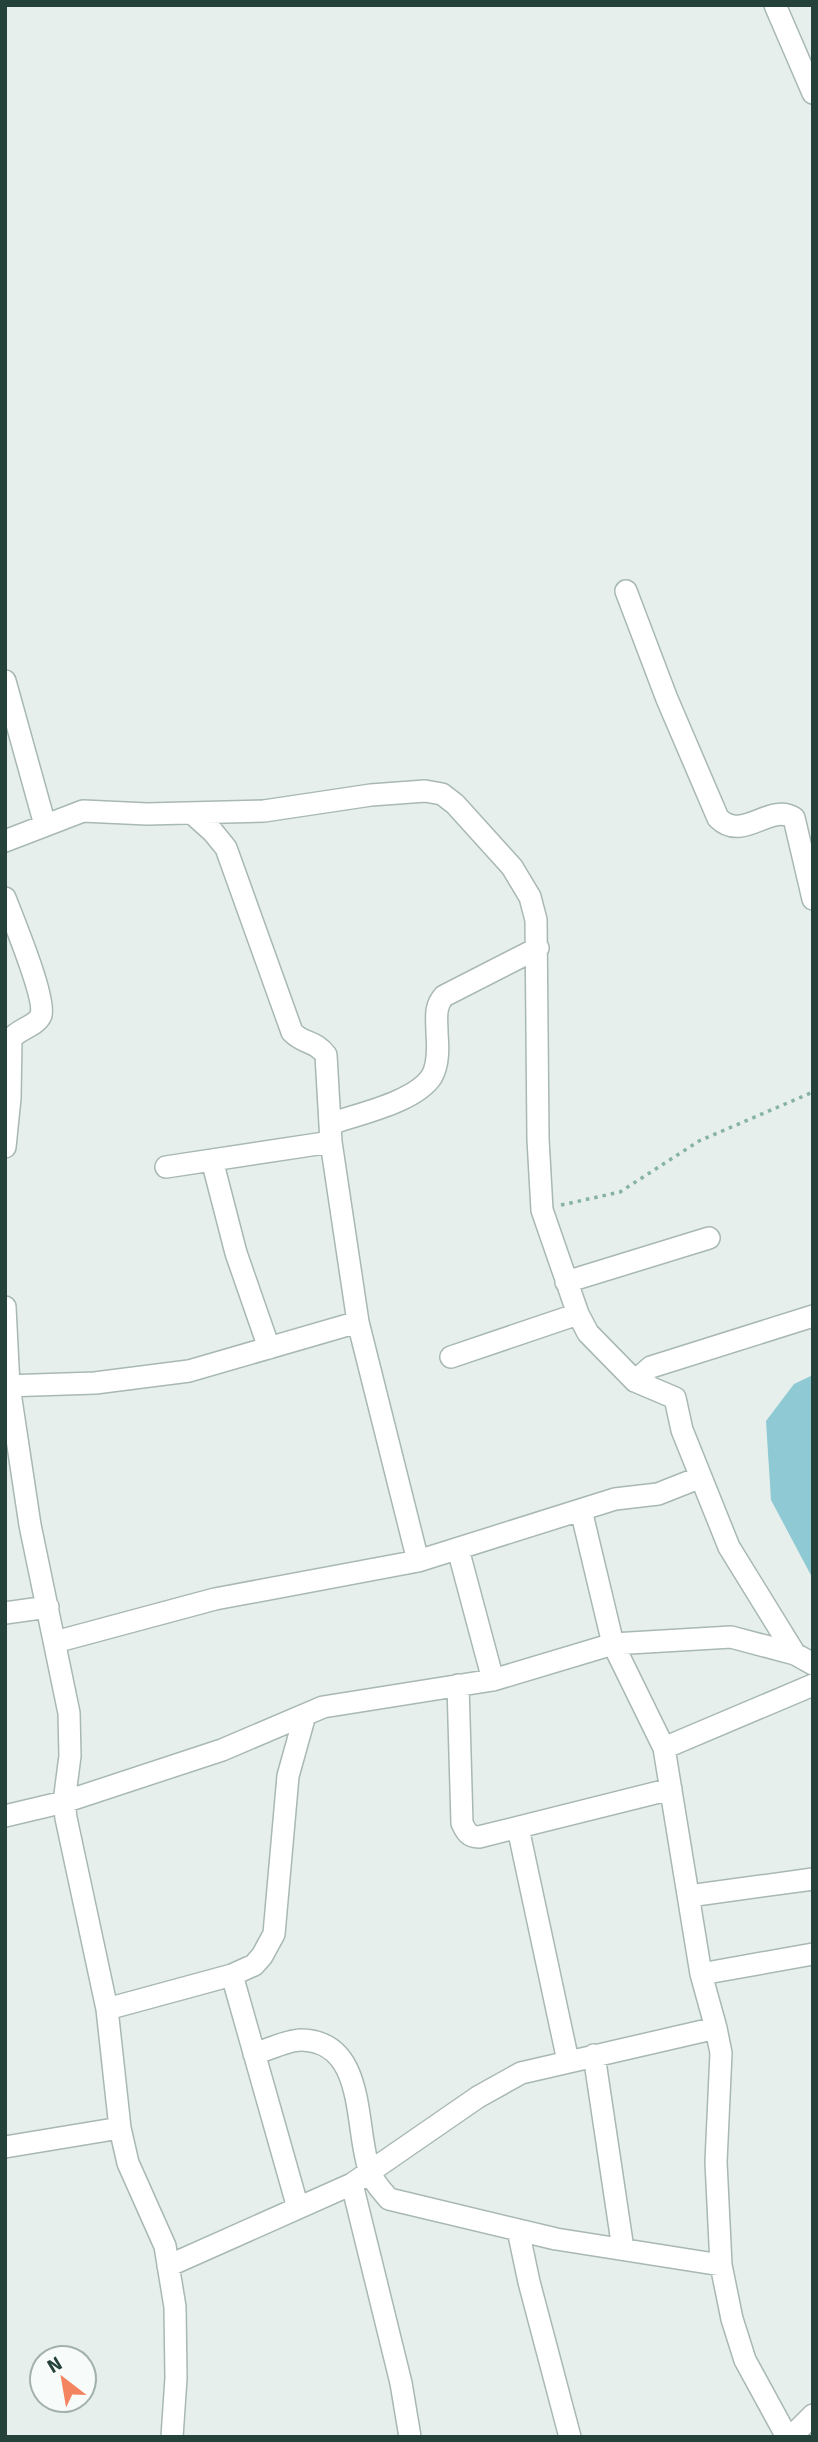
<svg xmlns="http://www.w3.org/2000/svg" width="818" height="2442" viewBox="0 0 818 2442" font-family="Signika,sans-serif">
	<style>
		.water { fill: #8ec9d4 }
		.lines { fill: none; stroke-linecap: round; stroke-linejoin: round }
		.minor-casing { stroke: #a8b8b2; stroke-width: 24 }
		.path { stroke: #86b3a5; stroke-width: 3.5; stroke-dasharray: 3.5 5; stroke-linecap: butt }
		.minor { stroke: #fff; stroke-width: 21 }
	</style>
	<rect width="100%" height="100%" fill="#e6efeb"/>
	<!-- water -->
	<path class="water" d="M 813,1375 L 813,1579 L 771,1500 L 766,1421 L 794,1384 Z"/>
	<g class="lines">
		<!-- minor casing -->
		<g class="minor-casing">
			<path id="minor" d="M 775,5 L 813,93
				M 626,591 L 667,699 L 718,818 C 743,843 770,802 794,818 L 813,899
				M 5,681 L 45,825
				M 192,813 L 213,832 L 226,848 L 292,1032 C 303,1044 315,1040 326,1055 L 331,1142 L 358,1322 L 418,1561
				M 5,841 L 83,811 L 147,814 L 264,811 L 371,795 L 425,791 L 442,794 L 455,804 L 512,867 L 530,897 L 536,920 L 538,1139 L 542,1210 L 578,1314 L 588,1333 L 635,1381 L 675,1398 L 682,1430 L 729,1547 L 795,1654
				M 5,898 C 13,919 46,998 41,1015 C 37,1026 18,1029 11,1039 L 10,1098 L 5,1147
				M 330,1124 C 358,1114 416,1102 432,1076 C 439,1063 438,1046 437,1033 C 437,1019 434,1007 444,996 L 538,948
				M 212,1160 L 236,1253 L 269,1348
				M 166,1167 L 331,1142
				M 566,1282 L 709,1238
				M 5,1307 L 9,1386 L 30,1525 L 69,1713 L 70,1756 L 64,1802 L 66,1818 L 107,2009 L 120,2128 L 128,2163 L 165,2246 L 175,2307 L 176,2378 L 172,2437
				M 451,1357 L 578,1314
				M 635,1381 L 651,1367 L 813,1316
				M 5,1386 L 95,1383 L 189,1371 L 358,1322
				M 581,1510 L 613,1644 L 664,1748 L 701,1974 L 716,2028 L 721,2053 L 716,2162 L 721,2265 L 732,2319 L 745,2360 L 787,2437
				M 458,1549 L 493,1680
				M 5,1613 L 48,1607
				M 55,1642 L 215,1599 L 418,1561 L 615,1499 L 658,1494 L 701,1477
				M 458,1685 L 462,1823 C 466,1832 469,1837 479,1837 L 671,1789
				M 664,1748 L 813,1685
				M 5,1816 L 64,1802 L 222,1750 L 323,1707 L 493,1680 L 613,1644 L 731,1637 L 795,1654 L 813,1664
				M 518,1828 L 568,2061
				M 689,1896 L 813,1879
				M 701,1974 L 813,1954
				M 232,1975 L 298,2208
				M 107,2009 L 232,1975 L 254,1965 L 262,1956 L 274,1934 L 288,1776 L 305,1715
				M 254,2054 C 268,2050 287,2040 301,2040 C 368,2041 354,2131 370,2172 C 374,2183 382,2191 389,2199 L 556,2239 L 721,2265
				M 594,2055 L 623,2249
				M 5,2147 L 120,2128
				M 352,2184 L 401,2383 L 410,2437
				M 518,2230 L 529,2282 L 570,2437
				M 168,2266 L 352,2184 L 478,2097 L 521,2073 L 716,2028
				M 791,2437 L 813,2415"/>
		</g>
		<!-- path -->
		<path class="path" d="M 561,1205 L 620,1192 L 699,1141 L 813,1092"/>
		<!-- minor -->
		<use href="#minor" class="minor"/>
	</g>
	<!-- border -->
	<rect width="818" height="2442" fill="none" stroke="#24423a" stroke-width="14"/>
	<!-- north arrow -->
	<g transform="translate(63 2379) rotate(329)"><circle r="33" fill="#f7fbf9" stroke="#a3b1ad" stroke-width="2"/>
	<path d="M0-5L12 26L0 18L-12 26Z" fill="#f4845f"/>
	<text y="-10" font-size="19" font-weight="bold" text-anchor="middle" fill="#24423a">N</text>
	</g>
</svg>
